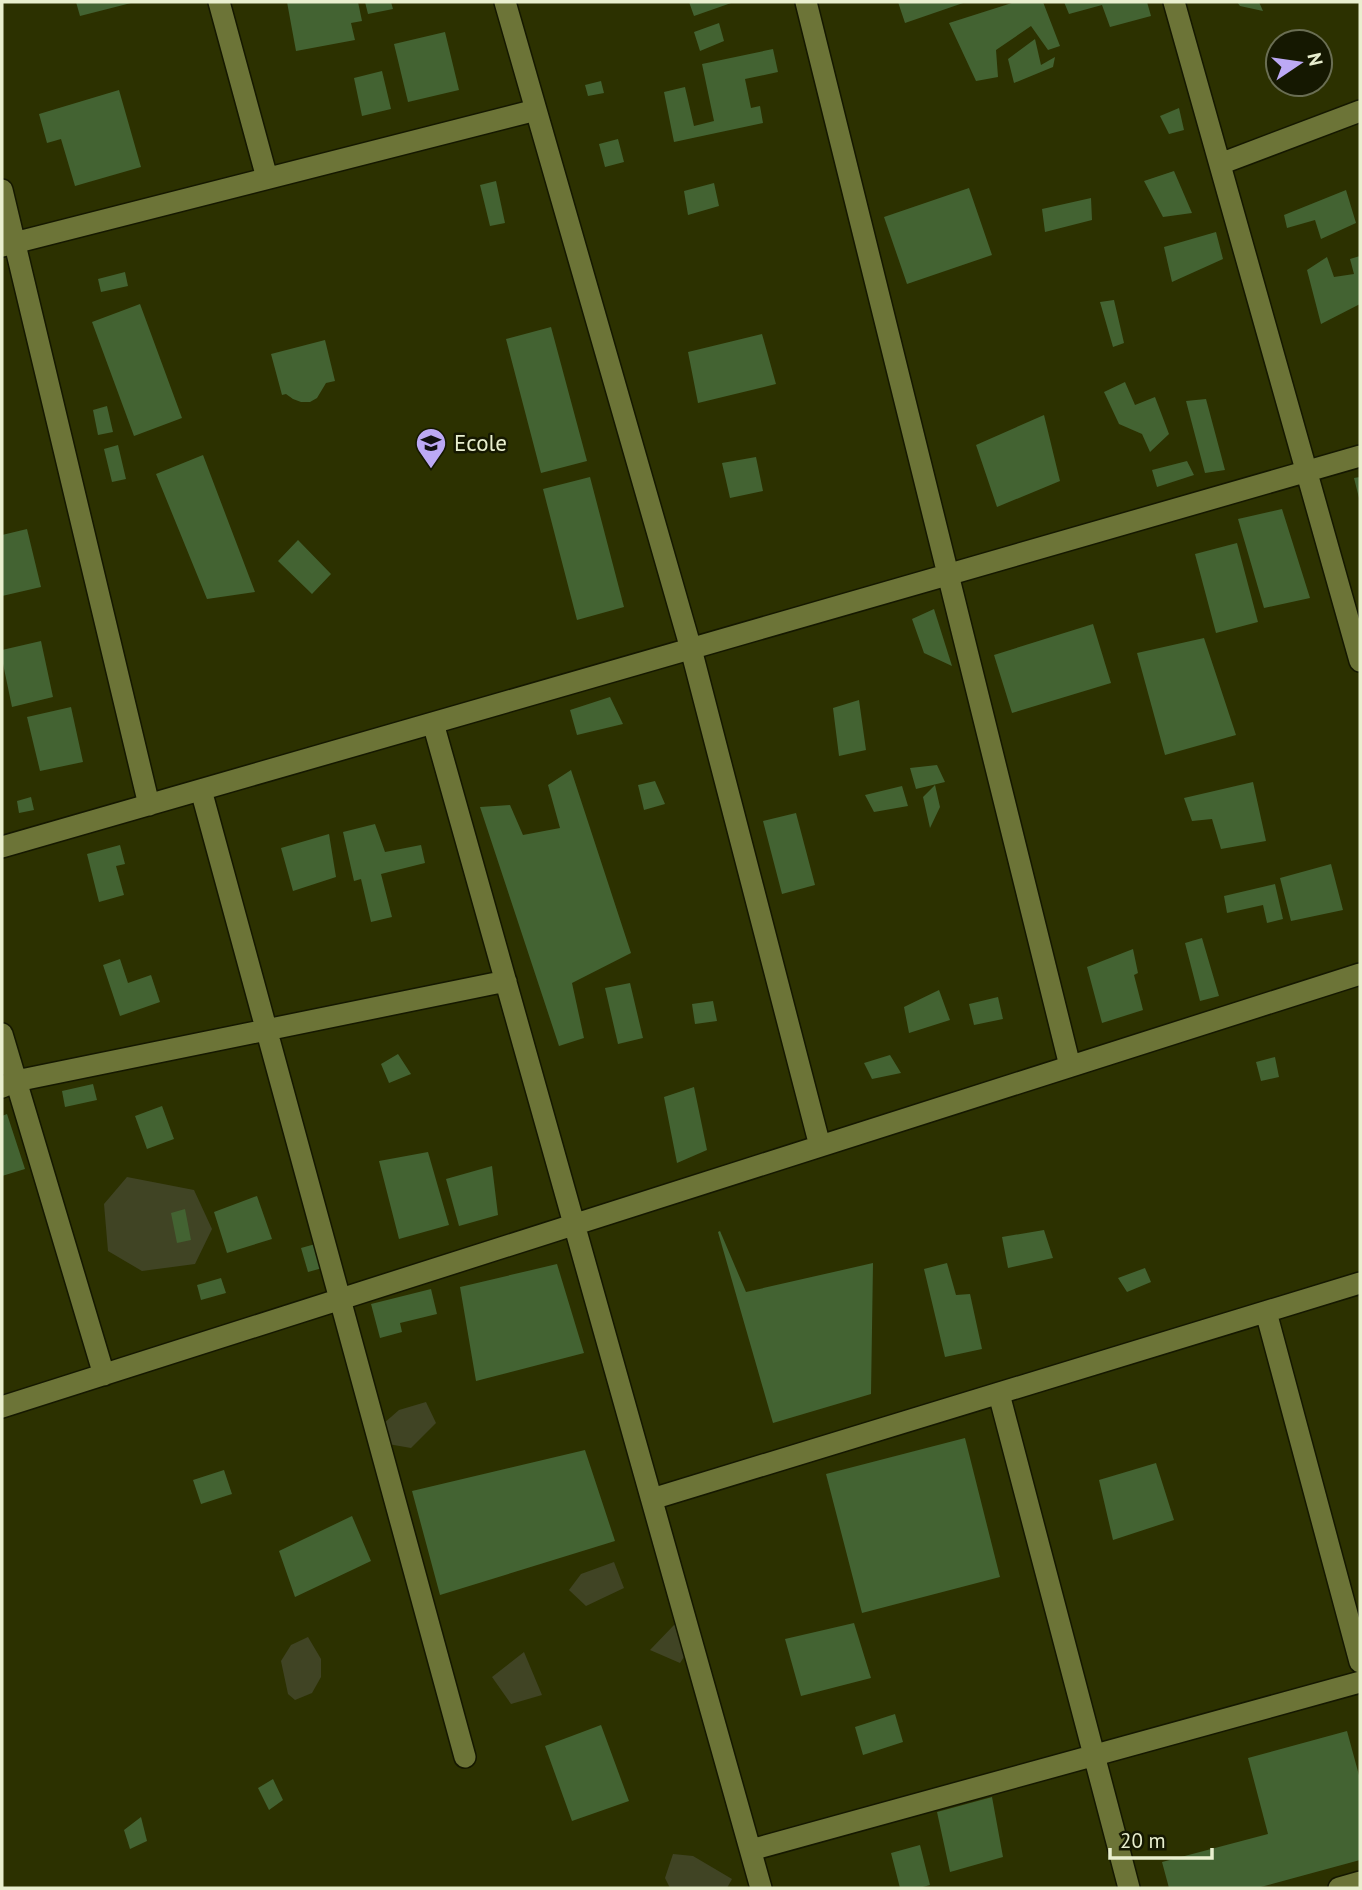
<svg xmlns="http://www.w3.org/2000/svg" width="1362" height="1890" viewBox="0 0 1362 1890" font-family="'PT Sans',sans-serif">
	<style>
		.green { fill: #404424 }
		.building { fill: #436332 }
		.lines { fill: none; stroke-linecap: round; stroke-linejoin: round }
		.minor-casing { stroke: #151800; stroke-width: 24 }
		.minor { stroke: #6c7437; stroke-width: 21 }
		.labels { text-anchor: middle; stroke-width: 5; stroke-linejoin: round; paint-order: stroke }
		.poi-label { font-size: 23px; fill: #e9efcf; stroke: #151801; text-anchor: start }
	</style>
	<rect width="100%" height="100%" fill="#2c3100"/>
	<!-- green -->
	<path class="green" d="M 127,1177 L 194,1190 L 212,1229 L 195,1264 L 142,1271 L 108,1251 L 104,1204 Z
		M 426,1402 L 436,1423 L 411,1448 L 388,1444 L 383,1424 L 399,1410 Z
		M 614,1562 L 624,1588 L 586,1606 L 569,1590 L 581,1574 Z
		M 675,1624 L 686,1654 L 680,1663 L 650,1650 Z
		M 308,1637 L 321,1659 L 321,1677 L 312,1693 L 295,1700 L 288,1694 L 281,1661 L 291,1645 Z
		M 524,1652 L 542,1695 L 511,1704 L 492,1677 Z
		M 673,1854 L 693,1856 L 732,1879 L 727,1888 L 670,1888 L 665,1878 Z"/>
	<!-- building -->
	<path class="building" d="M 76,2 L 131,2 L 131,3 L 80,16 Z
		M 287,2 L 358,2 L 362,21 L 351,23 L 355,40 L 296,51 Z
		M 365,2 L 391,2 L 393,9 L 368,14 Z
		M 689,2 L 734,2 L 694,16 Z
		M 898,2 L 966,2 L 905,23 Z
		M 1015,2 L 1043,2 L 1060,46 L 1048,50 L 1031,26 L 996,50 L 998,77 L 976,81 L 949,23 Z
		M 1064,2 L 1147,2 L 1151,16 L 1110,27 L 1102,5 L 1069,14 Z
		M 1237,2 L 1259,2 L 1263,11 L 1240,6 Z
		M 719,23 L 724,41 L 700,51 L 694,32 Z
		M 445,32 L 459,90 L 408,102 L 394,44 Z
		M 1035,39 L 1041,65 L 1055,57 L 1053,67 L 1014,83 L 1008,59 Z
		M 773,49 L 778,72 L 745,79 L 751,108 L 760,106 L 763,123 L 674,142 L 664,92 L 685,87 L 694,126 L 714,121 L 702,64 Z
		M 382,71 L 391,109 L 362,116 L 354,78 Z
		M 601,81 L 604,93 L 588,96 L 585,85 Z
		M 119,90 L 141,167 L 75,186 L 61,139 L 47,143 L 39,114 Z
		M 1179,108 L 1184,130 L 1169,134 L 1160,116 Z
		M 618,139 L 624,162 L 605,167 L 599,144 Z
		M 1174,171 L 1192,213 L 1163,217 L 1144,181 Z
		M 496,181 L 505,223 L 490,226 L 480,185 Z
		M 714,183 L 719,206 L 688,215 L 684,191 Z
		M 969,188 L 992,255 L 907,284 L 884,217 Z
		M 1346,190 L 1356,223 L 1321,239 L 1315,220 L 1287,228 L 1284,215 Z
		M 1091,198 L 1092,220 L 1045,232 L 1042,209 Z
		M 1216,232 L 1223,259 L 1172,282 L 1164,247 Z
		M 1360,256 L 1360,304 L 1321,324 L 1307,270 L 1327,257 L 1334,277 L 1354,274 L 1350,259 Z
		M 125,272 L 128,286 L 101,292 L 98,279 Z
		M 1114,300 L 1124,343 L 1113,347 L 1100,302 Z
		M 140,304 L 182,418 L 134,436 L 92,322 Z
		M 551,327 L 587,461 L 541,473 L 506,339 Z
		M 762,334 L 776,384 L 698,403 L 688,352 Z
		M 325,340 L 335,381 L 326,383 L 317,398 L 310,402 L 301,402 L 293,399 L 286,394 L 282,395 L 271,354 Z
		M 1125,382 L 1135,405 L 1155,397 L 1169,434 L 1150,452 L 1142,434 L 1119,424 L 1104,392 Z
		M 1206,399 L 1225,470 L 1205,473 L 1186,401 Z
		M 107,406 L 113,432 L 98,435 L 93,410 Z
		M 1044,415 L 1060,481 L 997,507 L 976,445 Z
		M 118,445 L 126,479 L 112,482 L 104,449 Z
		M 203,455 L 255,592 L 207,599 L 156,474 Z
		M 756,457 L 763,491 L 730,498 L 722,463 Z
		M 1187,461 L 1194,475 L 1157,487 L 1152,470 Z
		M 590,477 L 624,607 L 577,620 L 543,489 Z
		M 1360,477 L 1360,498 L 1359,498 L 1354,478 Z
		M 1282,509 L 1310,598 L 1264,608 L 1238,519 Z
		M 27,529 L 41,587 L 2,596 L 2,535 Z
		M 298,540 L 331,574 L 312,594 L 278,561 Z
		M 1237,543 L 1258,622 L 1216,633 L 1195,554 Z
		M 934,609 L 952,666 L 924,653 L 912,619 Z
		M 1093,624 L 1111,683 L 1012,713 L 994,655 Z
		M 1204,638 L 1236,735 L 1165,755 L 1137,653 Z
		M 41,641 L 53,697 L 12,707 L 2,659 L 2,650 Z
		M 610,697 L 623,724 L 577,735 L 570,710 Z
		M 859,700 L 866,750 L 839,756 L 833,708 Z
		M 71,707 L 83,762 L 40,771 L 27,717 Z
		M 937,765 L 945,782 L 916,789 L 910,768 Z
		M 571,770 L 631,953 L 572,983 L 584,1038 L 559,1046 L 480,807 L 510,805 L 523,835 L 560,828 L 548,785 Z
		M 655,781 L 665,804 L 644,810 L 638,785 Z
		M 1253,782 L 1266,841 L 1221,849 L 1212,819 L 1192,821 L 1184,798 Z
		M 935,785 L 940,807 L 930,828 L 923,797 Z
		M 902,786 L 908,806 L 874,812 L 865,795 Z
		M 31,797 L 34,810 L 19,813 L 17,801 Z
		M 796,813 L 815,885 L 782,894 L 763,821 Z
		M 375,824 L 385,852 L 421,845 L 425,863 L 381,874 L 392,917 L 371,922 L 361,879 L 354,881 L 343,832 Z
		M 329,834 L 336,877 L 293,891 L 281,848 Z
		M 120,845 L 125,864 L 116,866 L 124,895 L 99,902 L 87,854 Z
		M 1331,864 L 1343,910 L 1291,921 L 1280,878 Z
		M 1275,884 L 1283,919 L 1267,923 L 1263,905 L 1227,913 L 1224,896 Z
		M 1202,938 L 1219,996 L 1200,1001 L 1185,943 Z
		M 1133,949 L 1138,973 L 1134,975 L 1143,1010 L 1102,1023 L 1087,967 Z
		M 120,959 L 128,983 L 151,975 L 160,1002 L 120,1016 L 103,965 Z
		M 630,983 L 643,1038 L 618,1044 L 605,988 Z
		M 939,990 L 950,1020 L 909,1033 L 904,1007 Z
		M 998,997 L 1003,1019 L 974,1025 L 969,1004 Z
		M 713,1001 L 717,1021 L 695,1024 L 692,1004 Z
		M 398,1054 L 411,1074 L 389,1083 L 381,1064 Z
		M 890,1055 L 901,1073 L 872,1079 L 864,1063 Z
		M 1275,1057 L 1279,1077 L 1261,1081 L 1256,1062 Z
		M 93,1084 L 97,1100 L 65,1107 L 62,1091 Z
		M 694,1087 L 707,1150 L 677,1163 L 664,1097 Z
		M 162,1106 L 174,1139 L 147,1149 L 135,1116 Z
		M 7,1114 L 25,1169 L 2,1176 L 2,1116 Z
		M 428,1152 L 449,1225 L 399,1239 L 379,1161 Z
		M 492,1166 L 498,1215 L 459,1226 L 446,1179 Z
		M 257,1196 L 272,1239 L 227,1253 L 214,1212 Z
		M 185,1209 L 191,1240 L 177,1243 L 171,1213 Z
		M 1044,1230 L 1053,1258 L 1008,1268 L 1002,1237 Z
		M 720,1231 L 746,1292 L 873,1263 L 871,1394 L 773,1423 L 718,1232 Z
		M 319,1243 L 326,1267 L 308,1272 L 301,1248 Z
		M 947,1263 L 956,1295 L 970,1294 L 982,1349 L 945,1357 L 924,1269 Z
		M 557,1264 L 584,1353 L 476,1381 L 460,1287 Z
		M 1145,1268 L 1151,1282 L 1127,1292 L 1118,1278 Z
		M 221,1278 L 226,1293 L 201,1300 L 197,1285 Z
		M 431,1289 L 437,1314 L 400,1323 L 402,1332 L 380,1338 L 371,1304 Z
		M 965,1438 L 1000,1577 L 862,1613 L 826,1474 Z
		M 585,1450 L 615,1541 L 440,1595 L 412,1491 Z
		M 1156,1463 L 1174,1520 L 1113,1540 L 1099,1480 Z
		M 224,1470 L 232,1494 L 201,1504 L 193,1480 Z
		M 352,1516 L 371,1561 L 295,1597 L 279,1551 Z
		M 854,1623 L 871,1678 L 801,1696 L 785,1639 Z
		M 895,1714 L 903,1742 L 863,1755 L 855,1727 Z
		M 601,1725 L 629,1801 L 572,1821 L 545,1746 Z
		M 1347,1731 L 1360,1779 L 1360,1860 L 1257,1888 L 1169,1888 L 1162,1862 L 1268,1834 L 1248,1758 Z
		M 273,1779 L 283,1800 L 269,1810 L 258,1788 Z
		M 992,1797 L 1003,1857 L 950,1872 L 937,1812 Z
		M 141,1817 L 147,1841 L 130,1849 L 124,1830 Z
		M 920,1845 L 930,1885 L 919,1888 L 900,1888 L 891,1853 Z"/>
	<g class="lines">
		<!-- minor casing -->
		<g class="minor-casing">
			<path id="minor" d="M 219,2 L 267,178
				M 505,2 L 691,649 L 820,1146
				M 806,2 L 1070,1066
				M 1174,2 L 1360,661
				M 1220,164 L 1360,111
				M 2,190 L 149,805
				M 2,246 L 536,110
				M 433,723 L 761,1888
				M 201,790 L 465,1757
				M 2,847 L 1360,456
				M 2,1034 L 104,1375
				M 2,1087 L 16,1081 L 506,981
				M 1266,1312 L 1360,1662
				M 999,1394 L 1129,1888
				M 2,1407 L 1360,974
				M 652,1499 L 1360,1283
				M 751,1850 L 1360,1682
				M 1339,1888 L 1360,1882"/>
		</g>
		<!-- minor -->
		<use href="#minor" class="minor"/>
	</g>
	<!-- icons -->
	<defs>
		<g id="school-pin" transform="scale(1.575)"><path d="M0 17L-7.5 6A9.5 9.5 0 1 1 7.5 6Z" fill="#bca9f5" stroke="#151801"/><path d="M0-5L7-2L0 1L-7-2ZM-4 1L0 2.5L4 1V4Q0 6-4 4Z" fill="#111"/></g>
	</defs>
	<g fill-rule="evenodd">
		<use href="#school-pin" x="431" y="443"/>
	</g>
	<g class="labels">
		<!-- poi labels -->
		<g class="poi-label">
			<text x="454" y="451">Ecole</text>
		</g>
	</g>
	<!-- border -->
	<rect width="1362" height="1890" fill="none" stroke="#e9efcf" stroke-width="7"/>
	<!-- north arrow -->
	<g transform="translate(1299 63) rotate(77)"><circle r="33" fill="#151801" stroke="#6a6e53" stroke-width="2"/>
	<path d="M0-5L12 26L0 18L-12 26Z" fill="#bca9f5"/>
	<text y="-10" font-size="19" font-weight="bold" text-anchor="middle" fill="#e9efcf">N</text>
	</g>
	<!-- scale -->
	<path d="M1110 1848v10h102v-10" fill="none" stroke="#e9efcf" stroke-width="3.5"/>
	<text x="1120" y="1848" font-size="21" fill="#e9efcf" stroke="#151801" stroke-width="5" paint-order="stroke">20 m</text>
</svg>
